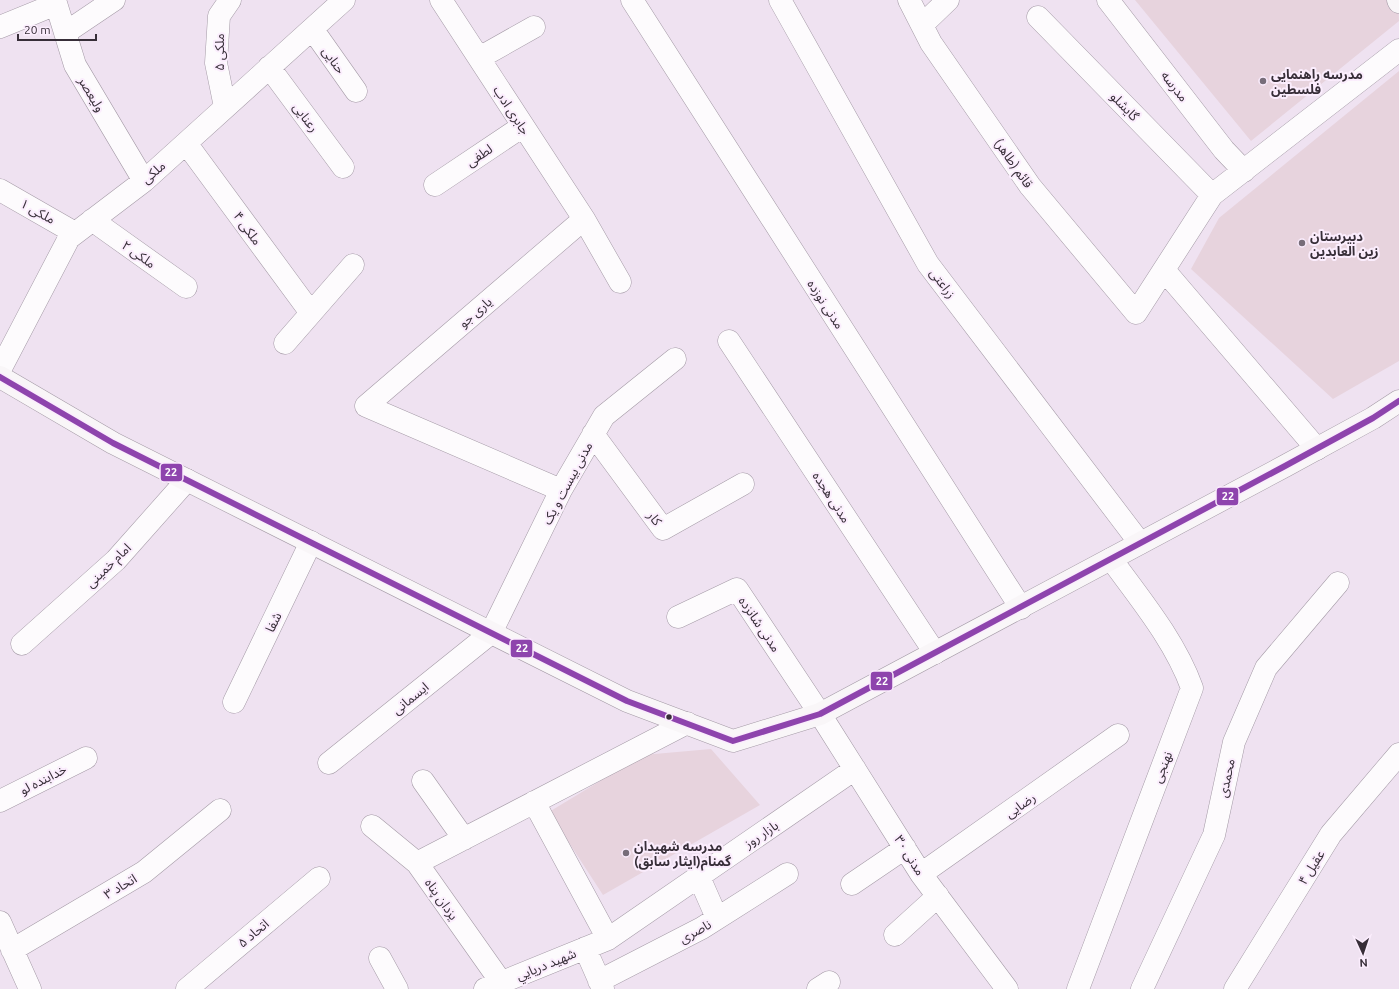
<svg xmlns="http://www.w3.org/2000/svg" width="1399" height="989" viewBox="0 0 1399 989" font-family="Ubuntu,'Noto Sans Arabic',sans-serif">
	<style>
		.education { fill: #e7d3dd }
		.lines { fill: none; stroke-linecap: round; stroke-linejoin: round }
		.street-casing { stroke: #a49aa6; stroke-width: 23 }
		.secondary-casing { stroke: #a49aa6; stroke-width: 23 }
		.street { stroke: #fdfbfd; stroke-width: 22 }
		.secondary { stroke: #f9f6f8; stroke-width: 22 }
		.bus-1-casing { stroke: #fbedfd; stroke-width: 9 }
		.bus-1 { stroke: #8e44ad; stroke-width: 6 }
		.poi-dot { fill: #776d79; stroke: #fbedfd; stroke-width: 1.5 }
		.bus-dot { fill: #372e38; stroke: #fbedfd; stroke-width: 1.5 }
		.labels { text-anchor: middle; stroke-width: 4; stroke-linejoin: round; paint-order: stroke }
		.street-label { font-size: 13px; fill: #372e38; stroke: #fbedfd }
		.poi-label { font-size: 13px; font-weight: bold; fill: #372e38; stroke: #fbedfd; text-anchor: start }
		.line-badge { stroke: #fbedfd; stroke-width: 1.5 }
		.badge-label { font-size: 11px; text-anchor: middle; font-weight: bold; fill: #fff }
	</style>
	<rect width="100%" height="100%" fill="#efe2f1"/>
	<!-- education -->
	<path class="education" d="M 1135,0 L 1398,0 L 1399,21 L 1251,141 Z
		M 1399,71 L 1399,361 L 1333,399 L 1191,269 L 1219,218 Z
		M 711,749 L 760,805 L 603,895 L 549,812 L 643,755 Z"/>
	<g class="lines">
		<!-- street casing -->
		<g class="street-casing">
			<path id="street" d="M 55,0 L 75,65 L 144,181
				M 441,0 L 584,219 L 620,282
				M 632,0 L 1021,608
				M 780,0 L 928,264 L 1140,543
				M 909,0 L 931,43 L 1030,186 L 1136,313 L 1212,195 L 1399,50
				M 1108,0 L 1224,150 L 1244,171
				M 1038,17 L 1212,195
				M 922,25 L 948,0
				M 0,27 L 56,4
				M 313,30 L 356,91
				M 65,33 L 114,0
				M 479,58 L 534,27
				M 269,67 L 343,167
				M 225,107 L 216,63 L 219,16 L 230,0
				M 186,143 L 311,313
				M 435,185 L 523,126
				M 0,190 L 75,233
				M 92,220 L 186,287
				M 1164,270 L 1317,449
				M 729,341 L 935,653
				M 285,343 L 353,265
				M 0,370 L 69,238 L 144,181 L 344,0
				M 593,434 L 663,529 L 743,484
				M 561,490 L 366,406 L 584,219
				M 678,617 L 737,589 L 820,714 L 921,874 L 1007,989
				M 22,644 L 116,560 L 187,480
				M 234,702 L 311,542
				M 329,763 L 491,633 L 561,490 L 604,416 L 675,359
				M 423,781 L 464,839
				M 0,801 L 86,758
				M 534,802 L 608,939
				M 372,826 L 417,863 L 501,982
				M 417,863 L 687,723
				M 921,874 L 1118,735
				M 699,877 L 717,918
				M 852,884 L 905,848
				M 0,922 L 30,989
				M 895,935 L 938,896
				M 585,948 L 603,989
				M 12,950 L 144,872 L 220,810
				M 380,958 L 397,989
				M 599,981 L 702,928 L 787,874
				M 187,989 L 319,878
				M 485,989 L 608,939 L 855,769
				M 818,989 L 829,982
				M 1078,989 L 1192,688 C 1175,641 1141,600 1111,559
				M 1142,989 L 1214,835 L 1234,742 L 1266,668 L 1338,583
				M 1235,989 L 1331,834 L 1399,754"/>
		</g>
		<!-- secondary casing -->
		<g class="secondary-casing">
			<path id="secondary" d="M 1398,0 L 1399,2
				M 0,377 L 113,443 L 627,701 L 733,741 L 820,714 L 1285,466 L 1373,418 L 1399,401"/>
		</g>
		<!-- street -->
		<use href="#street" class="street"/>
		<!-- secondary -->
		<use href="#secondary" class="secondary"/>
		<!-- bus-1 casing -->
		<g class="bus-1-casing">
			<path id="bus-1" d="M 0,377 L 113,443 L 627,701 L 733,741 L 820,714 L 1285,466 L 1373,418 L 1399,401"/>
		</g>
		<!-- bus-1 -->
		<use href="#bus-1" class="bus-1"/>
	</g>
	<!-- markers -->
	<g class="poi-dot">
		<circle cx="1263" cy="81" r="4"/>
		<circle cx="1302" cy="243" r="4"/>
		<circle cx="626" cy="853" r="4"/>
	</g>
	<circle class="bus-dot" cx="669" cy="717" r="3.5"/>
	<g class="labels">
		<!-- street labels -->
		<g class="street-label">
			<text transform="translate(219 52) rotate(-90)" y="5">ملکی ۵</text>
			<text transform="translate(334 60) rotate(55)" y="5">حنایی</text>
			<text transform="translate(1175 86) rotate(52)" y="5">مدرسه</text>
			<text transform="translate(92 94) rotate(59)" y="5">ولیعصر</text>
			<text transform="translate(1125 106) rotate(46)" y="5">گایشلو</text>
			<text transform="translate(512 110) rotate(57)" y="5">جابری ادب</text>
			<text transform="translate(306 117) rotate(53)" y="5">رعنایی</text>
			<text transform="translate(479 155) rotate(-34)" y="5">لطفی</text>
			<text transform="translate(1014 163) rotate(55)" y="5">قائم (طاهر)</text>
			<text transform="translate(153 172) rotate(-41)" y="5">ملکی</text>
			<text transform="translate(38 211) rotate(29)" y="5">ملکی ۱</text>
			<text transform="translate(248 228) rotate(54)" y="5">ملکی ۴</text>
			<text transform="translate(139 254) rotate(35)" y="5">ملکی ۲</text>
			<text transform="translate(943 283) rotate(53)" y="5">زراعتی</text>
			<text transform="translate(826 304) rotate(57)" y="5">مدنی نوزده</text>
			<text transform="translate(475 312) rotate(-41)" y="5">یاری جو</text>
			<text transform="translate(567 483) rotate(-62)" y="5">مدنی بیست و یک</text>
			<text transform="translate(832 497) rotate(57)" y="5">مدنی هجده</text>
			<text transform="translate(655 518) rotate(53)" y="5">کار</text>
			<text transform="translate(108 565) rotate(-44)" y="5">امام خمینی</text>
			<text transform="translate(273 622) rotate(-64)" y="5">شفا</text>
			<text transform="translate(760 624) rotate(56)" y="5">مدنی شانزده</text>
			<text transform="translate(410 698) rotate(-39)" y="5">ایسمانی</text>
			<text transform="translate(1162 767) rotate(-69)" y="5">نهنجی</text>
			<text transform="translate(1226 778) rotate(-78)" y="5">محمدی</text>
			<text transform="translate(43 779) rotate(-27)" y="5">خدابنده لو</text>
			<text transform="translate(1020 805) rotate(-35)" y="5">رضایی</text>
			<text transform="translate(761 834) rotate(-34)" y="5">بازار روز</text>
			<text transform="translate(910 855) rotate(58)" y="5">مدنی ۳۰</text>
			<text transform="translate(1311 867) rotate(-58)" y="5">عقیل ۴</text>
			<text transform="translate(120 886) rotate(-31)" y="5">اتحاد ۳</text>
			<text transform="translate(442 899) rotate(55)" y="5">یزدان پناه</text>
			<text transform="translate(695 931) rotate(-29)" y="5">ناصری</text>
			<text transform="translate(253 933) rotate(-40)" y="5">اتحاد ۵</text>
			<text transform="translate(546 964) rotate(-22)" y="5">شهيد دريايي</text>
		</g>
		<!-- poi labels -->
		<g class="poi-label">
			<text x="1271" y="79">مدرسه راهنمایی<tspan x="1271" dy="15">فلسطین</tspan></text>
			<text x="1310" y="241">دبیرستان<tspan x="1310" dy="15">زین العابدین</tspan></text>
			<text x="634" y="851">مدرسه شهیدان<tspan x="634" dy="15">گمنام(ایثار سابق)</tspan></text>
		</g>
	</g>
	<g class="line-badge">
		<rect x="160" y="463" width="23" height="19" rx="4" fill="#8e44ad"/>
		<rect x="1216" y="487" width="23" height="19" rx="4" fill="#8e44ad"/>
		<rect x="510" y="639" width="23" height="19" rx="4" fill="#8e44ad"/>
		<rect x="870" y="671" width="23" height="20" rx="4" fill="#8e44ad"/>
	</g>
	<g class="badge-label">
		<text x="171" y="476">22</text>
		<text x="1228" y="500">22</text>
		<text x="522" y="652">22</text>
		<text x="882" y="685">22</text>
	</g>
	<!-- north arrow -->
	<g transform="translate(1363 953) rotate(177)" stroke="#fbedfd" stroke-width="3" paint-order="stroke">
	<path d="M0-3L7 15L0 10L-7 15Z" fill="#372e38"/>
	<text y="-6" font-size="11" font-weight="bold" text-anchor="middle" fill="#372e38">N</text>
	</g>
	<!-- scale -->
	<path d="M18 34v6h78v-6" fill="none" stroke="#372e38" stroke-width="2"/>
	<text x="24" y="34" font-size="12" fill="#372e38" stroke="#fbedfd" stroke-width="3" paint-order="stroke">20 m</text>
</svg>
